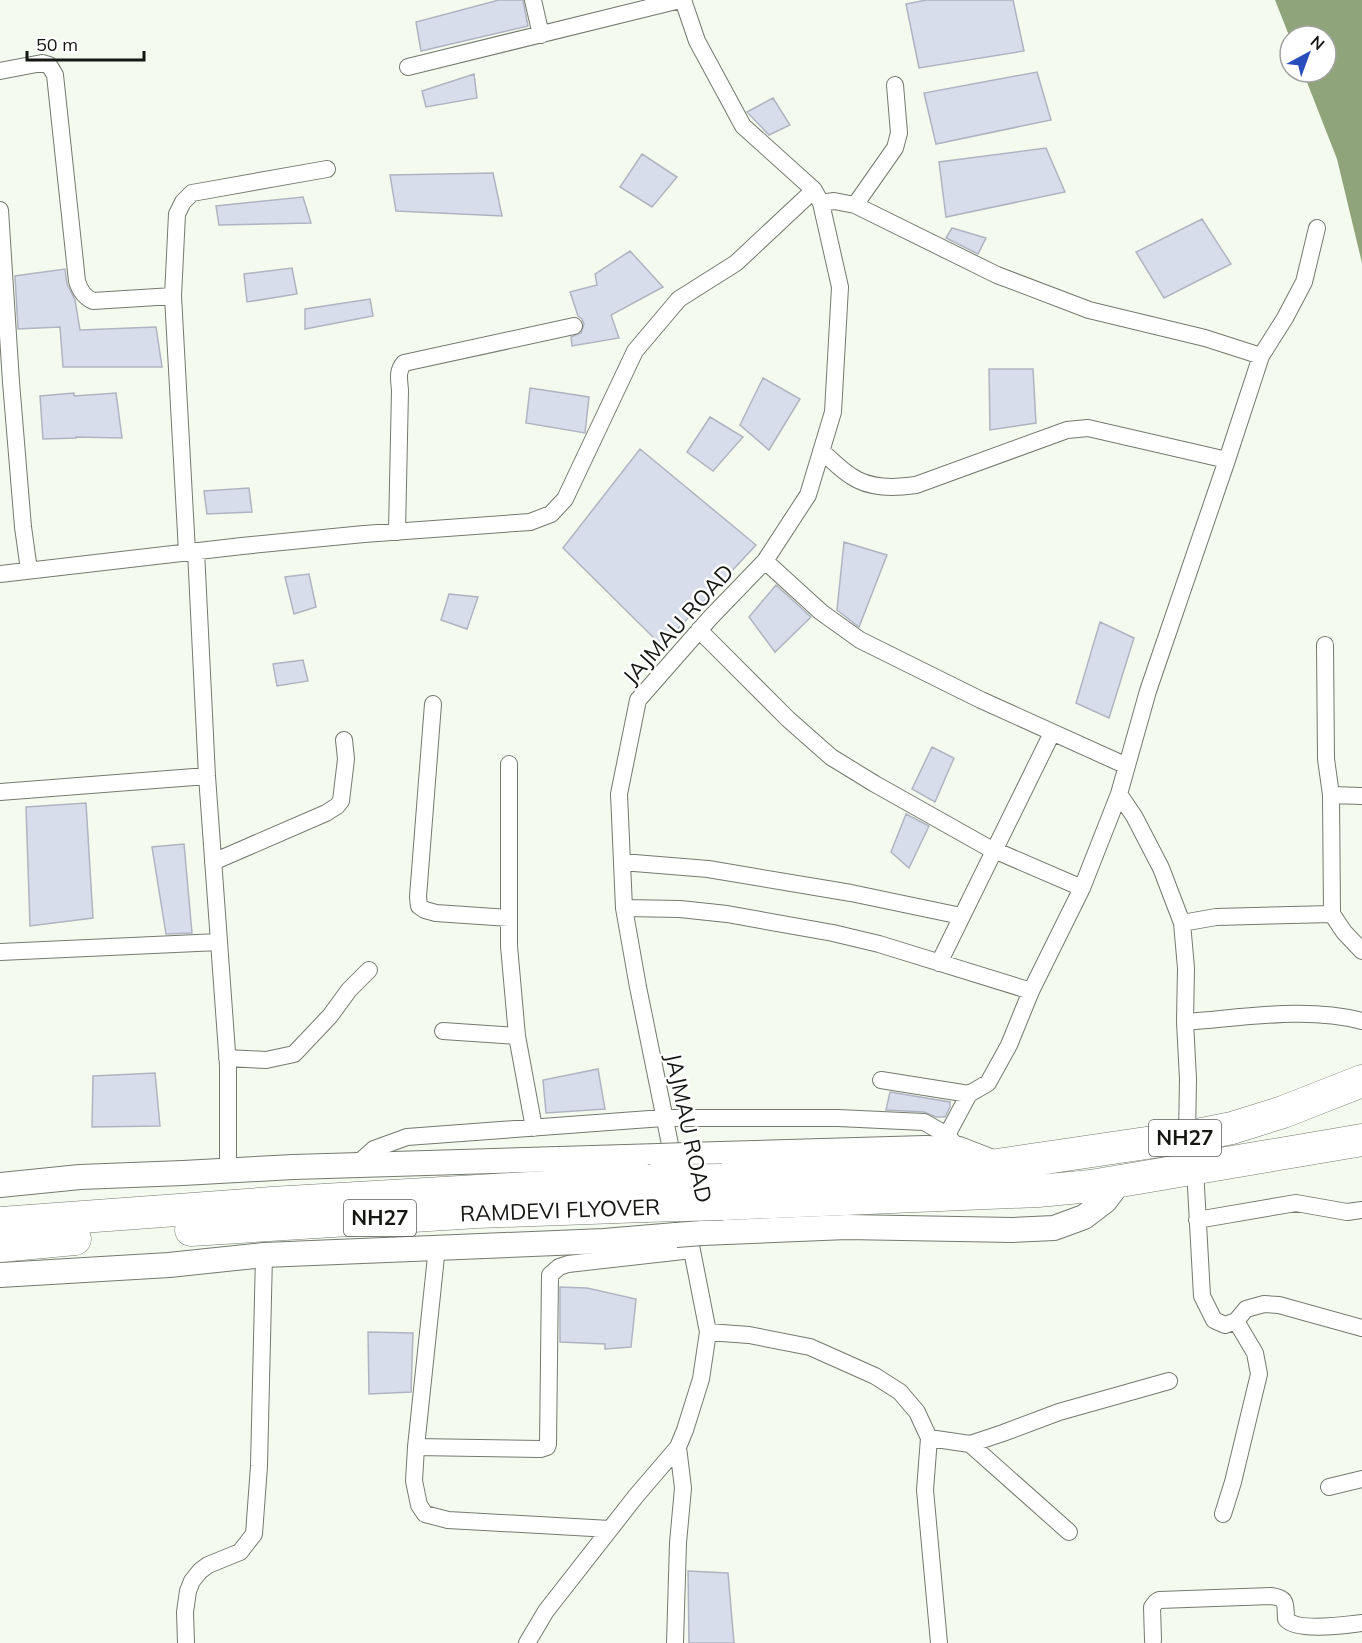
<svg xmlns="http://www.w3.org/2000/svg" width="1362" height="1643" viewBox="0 0 1362 1643" font-family="Mulish,sans-serif">
	<style>
		.water { fill: #90a47b }
		.building { fill: #d7ddea; stroke: #afb4c1; stroke-width: 1.5 }
		.lines { fill: none; stroke-linecap: round; stroke-linejoin: round }
		.street-casing { stroke: #747a6e; stroke-width: 18 }
		.secondary-casing { stroke: #747a6e; stroke-width: 26 }
		.highway-casing { stroke: #747a6e; stroke-width: 33 }
		.street { stroke: #fff; stroke-width: 16 }
		.secondary { stroke: #fff; stroke-width: 24 }
		.highway { stroke: #fff; stroke-width: 32 }
		.secondary-bridge-casing { stroke: #747a6e; stroke-width: 26; stroke-linecap: butt }
		.highway-bridge-casing { stroke: #747a6e; stroke-width: 33; stroke-linecap: butt }
		.secondary-bridge { stroke: #fff; stroke-width: 24 }
		.highway-bridge { stroke: #fff; stroke-width: 32 }
		.labels { text-anchor: middle; stroke-width: 5; stroke-linejoin: round; paint-order: stroke }
		.shield { fill: #fff; stroke: #5a5d59; stroke-width: 1.5 }
		.shield-label { font-size: 21px; font-weight: bold; fill: #141712 }
		.street-label { font-size: 22px; fill: #141712; stroke: #fff }
	</style>
	<rect width="100%" height="100%" fill="#f4fbee"/>
	<!-- water -->
	<path class="water" d="M 1275,0 L 1362,0 L 1362,263 L 1337,159 L 1303,72 L 1326,72 L 1326,36 L 1290,36 L 1290,38 Z"/>
	<!-- building -->
	<path class="building" d="M 499,0 L 523,0 L 528,26 L 421,51 L 416,22 Z
		M 926,0 L 1013,0 L 1024,51 L 919,68 L 906,4 Z
		M 1037,72 L 1051,120 L 936,144 L 924,93 Z
		M 474,74 L 477,98 L 426,107 L 422,91 Z
		M 773,98 L 790,125 L 769,135 L 747,112 Z
		M 1046,148 L 1065,192 L 946,217 L 939,162 Z
		M 642,154 L 677,177 L 652,207 L 620,187 Z
		M 493,173 L 502,216 L 396,211 L 390,175 Z
		M 303,197 L 311,223 L 219,225 L 216,206 Z
		M 1202,219 L 1231,264 L 1164,298 L 1136,252 Z
		M 952,228 L 986,238 L 978,254 L 946,238 Z
		M 630,251 L 663,287 L 611,315 L 619,338 L 572,346 L 571,337 L 581,333 L 584,324 L 582,319 L 578,316 L 570,292 L 597,285 L 595,274 Z
		M 292,268 L 297,294 L 247,302 L 244,274 Z
		M 65,269 L 67,284 L 75,300 L 80,330 L 156,327 L 162,367 L 63,367 L 60,327 L 18,329 L 15,276 Z
		M 370,299 L 373,316 L 305,329 L 305,309 Z
		M 989,369 L 1033,369 L 1036,423 L 990,430 Z
		M 763,378 L 800,399 L 769,450 L 740,425 Z
		M 530,388 L 589,397 L 585,433 L 526,423 Z
		M 74,393 L 74,396 L 116,393 L 122,438 L 76,437 L 76,438 L 43,439 L 40,396 Z
		M 710,417 L 743,437 L 713,471 L 687,452 Z
		M 640,449 L 756,545 L 662,646 L 563,548 Z
		M 249,488 L 252,512 L 207,514 L 204,491 Z
		M 844,542 L 887,555 L 859,627 L 837,610 Z
		M 309,574 L 316,607 L 294,614 L 285,577 Z
		M 776,585 L 811,617 L 775,652 L 749,617 Z
		M 449,594 L 478,597 L 467,629 L 441,620 Z
		M 1100,622 L 1134,638 L 1109,718 L 1076,703 Z
		M 303,660 L 308,681 L 277,686 L 273,664 Z
		M 932,747 L 954,758 L 935,802 L 912,789 Z
		M 86,803 L 93,918 L 30,926 L 26,807 Z
		M 906,814 L 929,826 L 909,868 L 891,852 Z
		M 184,844 L 192,933 L 166,934 L 152,847 Z
		M 598,1069 L 605,1109 L 546,1113 L 543,1080 Z
		M 155,1073 L 160,1126 L 92,1127 L 93,1076 Z
		M 890,1092 L 950,1102 L 950,1107 L 945,1117 L 936,1117 L 924,1112 L 886,1110 Z
		M 560,1287 L 587,1288 L 636,1299 L 631,1347 L 605,1349 L 605,1344 L 560,1342 Z
		M 368,1332 L 413,1333 L 411,1392 L 369,1394 Z
		M 688,1571 L 728,1573 L 734,1643 L 689,1643 Z"/>
	<g class="lines">
		<!-- street casing -->
		<g class="street-casing">
			<path id="street" d="M 533,0 L 541,35
				M 408,67 L 680,0
				M 0,71 L 42,63 L 49,65 L 55,75 L 77,281 C 80,291 84,297 93,301 L 173,296 L 187,552
				M 821,203 L 834,201 L 855,205 L 997,275 L 1089,310 L 1205,338 L 1261,356
				M 855,205 L 895,148 L 899,133 L 895,85
				M 0,210 L 11,382 L 23,527 L 29,570
				M 173,296 L 177,214 L 183,202 L 192,193 L 327,169
				M 821,451 C 831,459 840,469 851,476 C 870,489 894,488 916,485 L 1067,430 L 1088,428 L 1227,460
				M 397,532 L 400,390 C 399,379 397,371 404,363 L 574,326
				M 196,551 L 207,776 L 228,1066 L 228,1171
				M 765,561 L 821,612 L 860,640 L 981,700 L 1127,766
				M 0,574 L 242,546 L 364,534 L 530,522 L 551,514 L 565,499 L 635,351 L 679,299 L 736,263 L 814,190
				M 699,630 L 788,719 L 831,757 L 875,784 L 987,847 L 1082,888
				M 1325,645 L 1326,759 L 1331,795 L 1332,914 L 1344,932 L 1362,951
				M 433,704 L 418,897 L 419,906 L 425,910 L 436,913 L 509,918
				M 509,764 L 509,946 L 517,1036 L 534,1128
				M 0,792 L 207,776
				M 1119,794 L 1134,816 L 1161,868 L 1182,923 L 1186,968 L 1185,1022 L 1188,1079 L 1187,1137 L 1195,1169 L 1202,1296 L 1214,1320 L 1225,1325 L 1236,1321 L 1246,1309 L 1264,1304 L 1279,1305 L 1362,1328
				M 1331,795 L 1362,796
				M 213,862 L 326,813 L 337,806 L 341,801 L 346,759 L 344,740
				M 622,862 L 708,869 L 851,893 L 961,916
				M 624,908 L 680,909 L 727,914 L 833,933 L 879,944 L 1031,991
				M 1182,923 L 1216,917 L 1332,914
				M 0,952 L 219,942
				M 939,963 L 1052,733
				M 1185,1022 C 1242,1018 1307,1006 1362,1021
				M 443,1031 L 517,1036
				M 227,1058 L 266,1060 L 294,1054 L 330,1016 L 349,990 L 369,970
				M 881,1080 L 969,1094 L 988,1083 L 1009,1045 L 1031,991 L 1082,888 L 1119,794 L 1148,691 L 1227,460 L 1261,356 L 1285,318 L 1304,282 L 1317,228
				M 947,1135 L 969,1094
				M 674,1164 L 638,987 L 624,908 L 619,794 L 638,700 L 710,618 L 765,561 L 808,495 L 833,412 L 840,287 L 821,203 L 814,190 L 743,126 L 697,41 L 683,0
				M 356,1165 L 374,1149 L 407,1137 L 663,1118 L 838,1118 L 924,1122 L 947,1135 L 959,1149
				M 1197,1220 L 1296,1203 L 1347,1212 L 1362,1210
				M 437,1247 L 416,1447 L 414,1481 L 419,1505 L 425,1514 L 448,1520 L 610,1529
				M 708,1332 L 749,1335 L 810,1347 L 875,1376 L 900,1392 L 917,1412 L 929,1438 L 925,1490 L 939,1643
				M 929,1438 L 970,1444 L 1003,1433 L 1059,1412 L 1169,1381
				M 970,1444 L 1069,1532
				M 416,1447 L 541,1449 L 547,1447 L 548,1444 L 550,1275 L 559,1267 L 568,1264 L 692,1250
				M 1329,1487 L 1362,1479
				M 1223,1514 L 1233,1482 L 1259,1374 L 1255,1353 L 1236,1321
				M 1153,1640 L 1152,1607 L 1156,1602 L 1159,1600 L 1271,1596 C 1288,1598 1285,1604 1286,1619 C 1297,1632 1345,1625 1362,1623
				M 186,1643 L 185,1612 L 188,1591 L 192,1581 L 200,1571 L 208,1565 L 240,1552 L 254,1534 L 259,1466 L 264,1255
				M 527,1643 L 546,1611 L 636,1496 L 678,1447 L 685,1430 L 701,1379 L 708,1332 L 687,1225
				M 675,1643 L 678,1543 L 683,1488 L 678,1447"/>
		</g>
		<!-- secondary casing -->
		<g class="secondary-casing">
			<path id="secondary" d="M 685,1155 L 925,1148 L 959,1149 L 1000,1165
				M 0,1185 L 80,1177 L 183,1173 L 293,1167 L 659,1156
				M 702,1233 L 847,1227 L 1013,1230 L 1054,1228 L 1084,1217 L 1105,1201 L 1120,1181
				M 0,1275 L 169,1265 L 264,1255 L 604,1241 L 676,1235"/>
		</g>
		<!-- highway casing -->
		<g class="highway-casing">
			<path id="highway" d="M 722,1180 L 936,1174 L 1187,1137 L 1232,1128 L 1283,1112 L 1362,1081
				M 723,1204 L 1038,1191 L 1091,1186 L 1362,1140
				M 0,1223 L 272,1203 L 648,1181
				M 191,1230 L 477,1212 L 645,1206
				M 0,1246 L 75,1239"/>
		</g>
		<!-- street -->
		<use href="#street" class="street"/>
		<!-- secondary -->
		<use href="#secondary" class="secondary"/>
		<!-- highway -->
		<use href="#highway" class="highway"/>
		<!-- secondary-bridge casing -->
		<g class="secondary-bridge-casing">
			<path id="secondary-bridge" d="M 659,1156 L 685,1155
				M 676,1235 L 702,1233"/>
		</g>
		<!-- highway-bridge casing -->
		<g class="highway-bridge-casing">
			<path id="highway-bridge" d="M 648,1181 L 722,1180
				M 645,1206 L 723,1204"/>
		</g>
		<!-- secondary-bridge -->
		<use href="#secondary-bridge" class="secondary-bridge"/>
		<!-- highway-bridge -->
		<use href="#highway-bridge" class="highway-bridge"/>
	</g>
	<g class="labels">
		<!-- shield labels -->
		<g class="shield">
			<rect x="1149" y="1120" width="72" height="36" rx="4.5"/>
			<rect x="344" y="1200" width="72" height="36" rx="4.5"/>
		</g>
		<g class="shield-label">
			<text x="1185" y="1145">NH27</text>
			<text x="380" y="1225">NH27</text>
		</g>
		<!-- street labels -->
		<g class="street-label">
			<text transform="translate(678 624) rotate(-48)" y="8">JAJMAU ROAD</text>
			<text transform="translate(689 1128) rotate(78)" y="8">JAJMAU ROAD</text>
			<text transform="translate(560 1210) rotate(-2)" y="8">RAMDEVI FLYOVER</text>
		</g>
	</g>
	<!-- north arrow -->
	<g transform="translate(1308 54) rotate(41)"><circle r="28" fill="#ffffff" stroke="#a1a2a0" stroke-width="1.5"/>
	<path d="M0-4.5L10 22L0 15L-10 22Z" fill="#294dbc"/>
	<text y="-9" font-size="16" font-weight="bold" text-anchor="middle" fill="#141712">N</text>
	</g>
	<!-- scale -->
	<path d="M27 51v9h117v-9" fill="none" stroke="#141712" stroke-width="3"/>
	<text x="36" y="51" font-size="18" fill="#141712" stroke="#ffffff" stroke-width="4.5" paint-order="stroke">50 m</text>
</svg>
